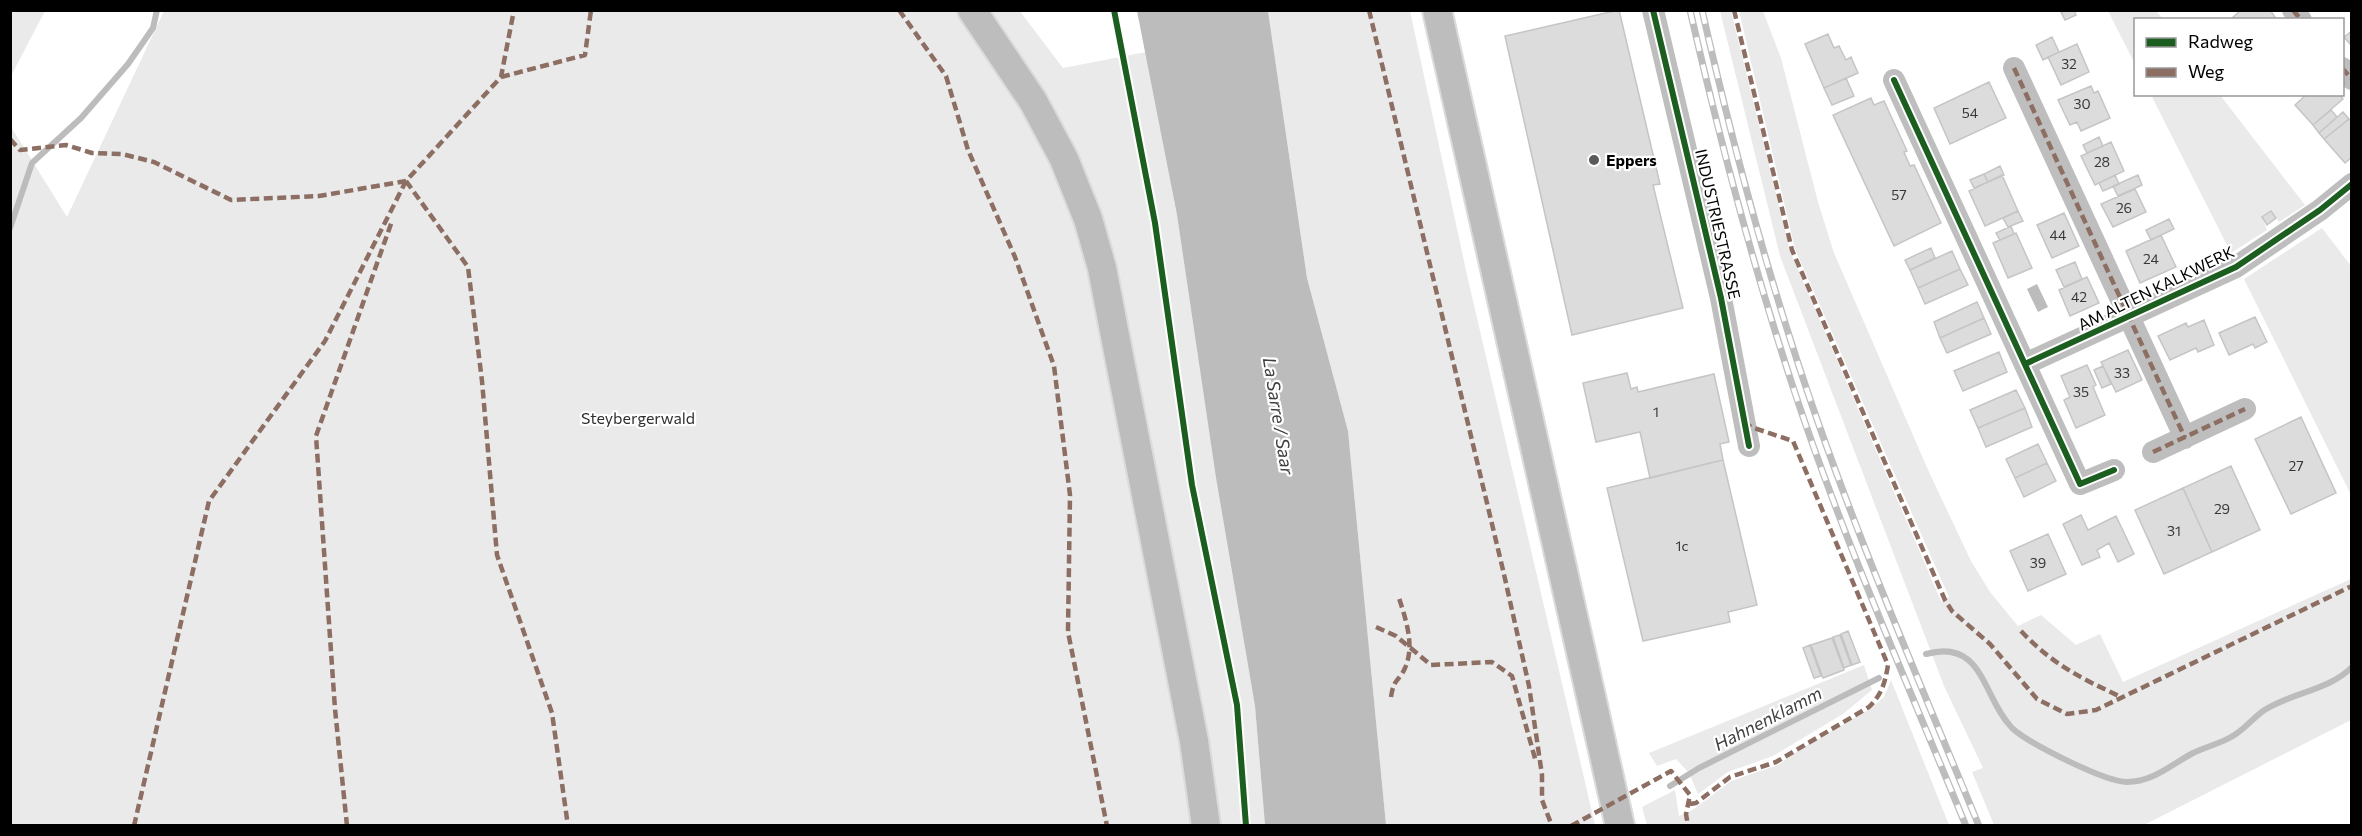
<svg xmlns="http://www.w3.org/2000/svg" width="2362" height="836" viewBox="0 0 2362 836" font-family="Commissioner,sans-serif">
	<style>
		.green { fill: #eaeaea }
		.water { fill: #bcbcbc }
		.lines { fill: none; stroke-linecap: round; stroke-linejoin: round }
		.stream { stroke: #bcbcbc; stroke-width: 6 }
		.building { fill: #dcdcdc; stroke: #c5c5c5; stroke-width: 1.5 }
		.major-casing { stroke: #dbdbdb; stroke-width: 32 }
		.minor { stroke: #bebebe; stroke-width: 22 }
		.major { stroke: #bdbdbd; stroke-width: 28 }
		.rail-casing { stroke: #bdbdbd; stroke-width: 7 }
		.rail { stroke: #fff; stroke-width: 4.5; stroke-dasharray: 14; stroke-linecap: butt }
		.quiet { stroke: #8d6e63; stroke-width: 4.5; stroke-dasharray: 9 4.5; stroke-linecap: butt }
		.cycleway-casing { stroke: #fff; stroke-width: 10 }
		.cycleway { stroke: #1b5e20; stroke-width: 6 }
		.poi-dot { fill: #595959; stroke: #fff; stroke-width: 2 }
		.labels { text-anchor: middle; stroke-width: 4.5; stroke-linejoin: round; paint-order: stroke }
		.number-label { font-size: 14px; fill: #373737 }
		.poi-label { font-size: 16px; font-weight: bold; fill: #000; stroke: #fff; text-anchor: start }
		.street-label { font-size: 16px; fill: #000; stroke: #fff }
		.park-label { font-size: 16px; fill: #2f2f2f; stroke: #fff }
		.water-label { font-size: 18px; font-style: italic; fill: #404040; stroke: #fff }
	</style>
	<rect width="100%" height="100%" fill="#fff"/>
	<!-- green -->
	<path class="green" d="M 11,10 L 45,11 L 11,76 L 10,11 Z
		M 1019,10 L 1063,68 L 1146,52 L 1177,215 L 1216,478 L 1255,706 L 1265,825 L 11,825 L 10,125 L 67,217 L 164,11 Z
		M 1268,11 L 1410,11 L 1467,275 L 1595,825 L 1386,825 L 1348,431 L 1307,278 Z
		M 1720,11 L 1731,11 L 1790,251 L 1941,601 L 1949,597 L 1795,249 L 1739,11 L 1763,11 L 1781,58 L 1818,202 L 1834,253 L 1929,472 L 1971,561 L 1990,592 L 2018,626 L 2041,615 L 2076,645 L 2100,634 L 2123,682 L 2351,579 L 2351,720 L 2144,825 L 1994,825 L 1972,772 L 1983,768 L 1944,686 L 1780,256 Z
		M 2108,11 L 2156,11 L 2163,19 L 2136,20 L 2135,64 Z
		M 2151,95 L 2220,95 L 2305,205 L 2279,222 L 2271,211 L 2262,217 L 2267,230 L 2231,253 Z
		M 2322,228 L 2351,266 L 2351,495 L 2244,279 Z
		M 1864,665 L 1872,690 L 1843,714 L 1773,756 L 1728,772 L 1698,794 L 1689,773 L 1676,759 L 1657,766 L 1649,753 Z
		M 1891,680 L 1949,825 L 1647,825 L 1642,807 L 1675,790 L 1679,816 L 1691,811 L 1731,781 L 1778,765 L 1799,750 L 1870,709 L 1884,697 Z"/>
	<!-- water -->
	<path class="water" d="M 1137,11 L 1268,11 L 1307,278 L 1348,431 L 1386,825 L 1265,825 L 1255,706 L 1216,478 L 1177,215 Z
		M 2037,284 L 2048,307 L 2038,312 L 2027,289 Z"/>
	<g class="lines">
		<!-- stream -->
		<path class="stream" d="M 10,228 L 32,163 L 81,118 L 128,64 L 153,28 L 157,10
			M 1926,654 C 1984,638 1982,697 2012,728 C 2028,743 2105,782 2127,782 C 2153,782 2172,764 2193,753 C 2205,747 2219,744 2231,737 C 2243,731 2252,719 2263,711 C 2290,693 2330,690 2352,667
			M 1670,786 L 1699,768 L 1879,678"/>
	</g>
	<!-- building -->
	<path class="building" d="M 1619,10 L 1660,184 L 1653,185 L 1683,308 L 1572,335 L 1505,36 Z
		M 2074,10 L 2076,15 L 2065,20 L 2061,12 Z
		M 2241,10 L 2270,10 L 2277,20 L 2230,20 Z
		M 2352,31 L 2352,46 L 2344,37 Z
		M 1828,34 L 1834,48 L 1839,46 L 1846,60 L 1851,57 L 1858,73 L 1824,88 L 1805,44 Z
		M 2052,37 L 2059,52 L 2043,60 L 2036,45 Z
		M 2077,44 L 2089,72 L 2061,85 L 2048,57 Z
		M 1846,78 L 1854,96 L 1832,105 L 1824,88 Z
		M 1989,82 L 2006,118 L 1950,144 L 1934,108 Z
		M 2091,86 L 2094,93 L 2098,91 L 2110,118 L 2081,131 L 2077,122 L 2070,125 L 2058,100 Z
		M 2307,94 L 2339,94 L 2343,99 L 2313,125 L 2295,105 Z
		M 1871,98 L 1874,105 L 1884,101 L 1907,151 L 1904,152 L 1910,166 L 1914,165 L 1941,223 L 1894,246 L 1833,115 Z
		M 2331,110 L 2337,117 L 2319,133 L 2313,125 Z
		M 2343,112 L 2349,119 L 2324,139 L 2319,133 Z
		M 2349,119 L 2352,122 L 2352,157 L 2345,163 L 2324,139 Z
		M 2099,137 L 2103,146 L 2087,153 L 2083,145 Z
		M 2111,142 L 2124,171 L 2095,185 L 2081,156 Z
		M 2000,166 L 2004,175 L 1988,182 L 1984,174 Z
		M 1984,174 L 1988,182 L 1974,188 L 1970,180 Z
		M 2002,175 L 2018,211 L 1985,226 L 1969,191 Z
		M 2115,175 L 2119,184 L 2103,191 L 2099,183 Z
		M 2138,175 L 2142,185 L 2118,196 L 2113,186 Z
		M 2135,189 L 2146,212 L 2113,227 L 2101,204 Z
		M 2018,211 L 2023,221 L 2008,227 L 2003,218 Z
		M 2271,211 L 2276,218 L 2267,225 L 2262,217 Z
		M 2064,213 L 2079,246 L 2052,258 L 2037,225 Z
		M 2169,219 L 2174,229 L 2151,240 L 2146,230 Z
		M 2011,226 L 2014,234 L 2000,240 L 1996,233 Z
		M 2016,233 L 2032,268 L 2008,278 L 1993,243 Z
		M 2161,235 L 2176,267 L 2140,283 L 2126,251 Z
		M 1931,248 L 1935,258 L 1910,270 L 1905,260 Z
		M 1952,251 L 1960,269 L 1918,288 L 1910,270 Z
		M 2075,262 L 2082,279 L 2064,287 L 2056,270 Z
		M 1960,269 L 1968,285 L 1925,304 L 1918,288 Z
		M 2087,277 L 2099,303 L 2070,316 L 2059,290 Z
		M 1977,302 L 1984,318 L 1940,338 L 1934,322 Z
		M 2255,317 L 2267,342 L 2255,348 L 2253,344 L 2229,355 L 2219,333 Z
		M 1984,318 L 1991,334 L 1947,353 L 1940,338 Z
		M 2204,320 L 2214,345 L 2198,352 L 2196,348 L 2170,360 L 2158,336 L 2186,323 L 2188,327 Z
		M 2128,350 L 2142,380 L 2116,392 L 2101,362 Z
		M 1999,352 L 2007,372 L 1963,391 L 1954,371 Z
		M 2087,365 L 2096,385 L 2093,387 L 2105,415 L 2076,428 L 2064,400 L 2070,397 L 2061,376 Z
		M 2103,366 L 2111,384 L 2102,388 L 2094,370 Z
		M 1627,373 L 1631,389 L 1637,387 L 1638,392 L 1714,374 L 1729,442 L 1720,444 L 1723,460 L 1650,478 L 1640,432 L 1596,442 L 1583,383 Z
		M 2016,390 L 2025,408 L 1978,428 L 1970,410 Z
		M 2025,408 L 2032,427 L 1986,447 L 1978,428 Z
		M 2301,417 L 2336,493 L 2291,514 L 2255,439 Z
		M 2038,444 L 2047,463 L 2015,478 L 2006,459 Z
		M 1723,460 L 1757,605 L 1728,612 L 1730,622 L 1643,641 L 1607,488 Z
		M 2047,463 L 2056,481 L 2024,497 L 2015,478 Z
		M 2231,466 L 2260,530 L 2212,552 L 2183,488 Z
		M 2183,488 L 2212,552 L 2164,574 L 2135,510 Z
		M 2081,515 L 2088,530 L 2116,516 L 2134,554 L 2118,562 L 2109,543 L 2097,550 L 2100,557 L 2082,565 L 2063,524 Z
		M 2048,534 L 2066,574 L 2028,591 L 2010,551 Z
		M 1848,631 L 1860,662 L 1852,665 L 1841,634 Z
		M 1840,635 L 1851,665 L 1844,668 L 1833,637 Z
		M 1832,638 L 1844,670 L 1823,678 L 1811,645 Z
		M 1810,645 L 1821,676 L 1814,678 L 1803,648 Z"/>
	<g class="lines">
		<!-- major casing -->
		<g class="major-casing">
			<path id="major" d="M 972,10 L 1033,101 L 1064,159 L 1088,219 L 1102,268 L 1117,346 L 1194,741 L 1206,826
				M 1437,10 L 1620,826"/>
		</g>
		<!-- minor -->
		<path class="minor" d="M 1653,10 L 1721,298 L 1749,446
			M 2293,10 L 2301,20
			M 2014,68 L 2185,438
			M 2342,68 L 2352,79
			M 1894,80 L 2080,484 L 2114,470
			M 2025,364 L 2236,267 L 2320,210 L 2352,184
			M 2153,452 L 2245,409"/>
		<!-- major -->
		<use href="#major" class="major"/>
		<!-- rail casing -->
		<g class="rail-casing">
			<path id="rail" d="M 1690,10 C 1719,137 1752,263 1793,387 C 1842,536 1906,680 1966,826
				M 1702,10 C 1734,151 1771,289 1819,425 C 1867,561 1924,693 1979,826"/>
		</g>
		<!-- rail -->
		<use href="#rail" class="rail"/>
		<!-- quiet -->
		<path class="quiet" d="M 899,10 L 946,76 L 968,150 L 1015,257 L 1054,366 L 1070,495 L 1068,632 L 1107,826
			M 1369,10 L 1503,570 L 1529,686 L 1542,775 L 1542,800 L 1552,826
			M 1734,10 L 1792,250 L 1945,600 L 1952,611 L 1990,644 L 2037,699 L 2067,714 L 2096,710 L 2352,586
			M 2293,10 L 2301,20
			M 2014,68 L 2185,438
			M 2342,68 L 2352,79
			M 501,77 L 585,55 L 591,10
			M 10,139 L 20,150 L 66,145 L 92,153 L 122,154 L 154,162 L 231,200 L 319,196 L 406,181
			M 406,181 L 468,267 L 482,381 L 497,555 L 552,713 L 568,826
			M 2153,452 L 2245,409
			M 1376,627 L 1396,636 L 1431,665 L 1492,662 L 1512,676 L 1536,762
			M 2021,631 C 2053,665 2081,678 2123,698
			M 1391,697 C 1394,677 1399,682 1405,668 C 1415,646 1406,620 1399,598
			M 1690,804 L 1696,803 L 1730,777 L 1776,762 L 1869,707 C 1882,694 1885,683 1888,665 L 1793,441 L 1751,427 L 1745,422
			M 134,826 L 209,501 L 325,341 L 406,181 L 501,77 L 514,10
			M 347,826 L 335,709 L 316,436 L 392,221
			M 1571,826 L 1671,771 L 1690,795 L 1686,814 L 1688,826"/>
		<!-- cycleway casing -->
		<g class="cycleway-casing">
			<path id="cycleway" d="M 1114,10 L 1155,223 L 1192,485 L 1237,705 L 1246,826
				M 1653,10 L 1721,298 L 1749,446
				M 1894,80 L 2080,484 L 2114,470
				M 2025,364 L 2236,267 L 2320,210 L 2352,184"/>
		</g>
		<!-- cycleway -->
		<use href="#cycleway" class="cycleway"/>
	</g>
	<!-- markers -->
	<circle class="poi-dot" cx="1594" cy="160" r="6"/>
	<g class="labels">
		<!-- number labels -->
		<g class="number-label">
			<text x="2069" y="69">32</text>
			<text x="2082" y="109">30</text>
			<text x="1970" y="118">54</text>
			<text x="2102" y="167">28</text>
			<text x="1899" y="200">57</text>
			<text x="2124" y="213">26</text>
			<text x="2058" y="240">44</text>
			<text x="2151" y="264">24</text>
			<text x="2079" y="302">42</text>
			<text x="2122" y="378">33</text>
			<text x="2081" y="397">35</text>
			<text x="1656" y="417">1</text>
			<text x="2296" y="471">27</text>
			<text x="2222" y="514">29</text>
			<text x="2174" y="536">31</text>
			<text x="1682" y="551">1c</text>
			<text x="2038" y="568">39</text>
		</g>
		<!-- poi labels -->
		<g class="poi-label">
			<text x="1606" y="166">Eppers</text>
		</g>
		<!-- street labels -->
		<g class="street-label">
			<text transform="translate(1718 224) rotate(77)" y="6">INDUSTRIESTRASSE</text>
			<text transform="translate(2156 288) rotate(-26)" y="6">AM ALTEN KALKWERK</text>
		</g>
		<!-- park labels -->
		<g class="park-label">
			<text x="638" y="424">Steybergerwald</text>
		</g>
		<!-- water labels -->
		<g class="water-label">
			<text transform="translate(1278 416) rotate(81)" y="6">La Sarre / Saar</text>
			<text transform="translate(1768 719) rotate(-27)" y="6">Hahnenklamm</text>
		</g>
	</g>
	<!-- border -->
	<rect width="2362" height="836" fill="none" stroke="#000000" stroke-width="24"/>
	<!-- legend -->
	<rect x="2134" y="18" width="210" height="78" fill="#ffffff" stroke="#999999" stroke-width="1.5"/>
	<rect x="2146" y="38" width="30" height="9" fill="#1b5e20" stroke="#999999" stroke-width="1.5"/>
	<text x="2188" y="48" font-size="18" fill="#000000">Radweg</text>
	<rect x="2146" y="68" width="30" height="9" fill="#8d6e63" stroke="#999999" stroke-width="1.5"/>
	<text x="2188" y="78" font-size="18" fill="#000000">Weg</text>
</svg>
